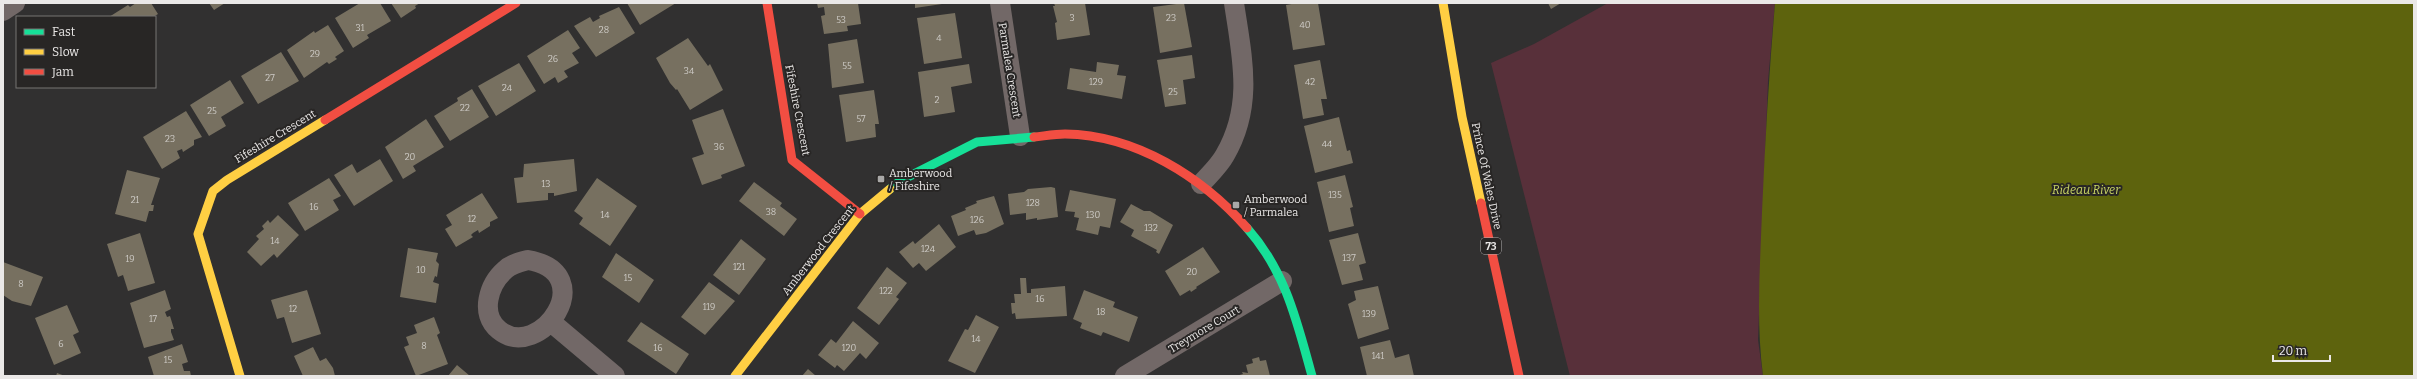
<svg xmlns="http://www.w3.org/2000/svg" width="2417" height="379" viewBox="0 0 2417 379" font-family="Bitter,serif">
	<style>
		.green { fill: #58303a }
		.water { fill: #5d630d }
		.building { fill: #777060 }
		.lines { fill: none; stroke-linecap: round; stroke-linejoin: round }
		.street { stroke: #726867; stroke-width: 20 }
		.fast { stroke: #16e098; stroke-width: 9 }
		.slow { stroke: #ffcf43; stroke-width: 9 }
		.jam { stroke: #f24e42; stroke-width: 9 }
		.poi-dot { fill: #a9a8a7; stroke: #282625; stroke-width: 1.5 }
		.labels { text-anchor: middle; stroke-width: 4; stroke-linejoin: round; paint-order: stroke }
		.number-label { font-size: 9px; fill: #cdcac5 }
		.shield { fill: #282625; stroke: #b0aead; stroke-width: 1 }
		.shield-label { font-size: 10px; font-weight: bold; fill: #eae8e7 }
		.street-label { font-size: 11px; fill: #eae8e7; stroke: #282625 }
		.poi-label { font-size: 11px; fill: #eae8e7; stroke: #282625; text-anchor: start }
		.water-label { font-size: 12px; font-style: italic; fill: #c9d565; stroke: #282625 }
	</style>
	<rect width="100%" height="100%" fill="#313030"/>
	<!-- green -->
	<path class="green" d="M 1608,3 L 1775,3 L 1768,81 L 1758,340 L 1763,376 L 1570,376 L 1491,63 L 1534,44 Z"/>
	<!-- water -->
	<path class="water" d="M 1775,3 L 2414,3 L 2414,376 L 1763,376 C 1756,321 1760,267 1762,212 C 1765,142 1769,73 1775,3 Z"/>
	<!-- building -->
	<path class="building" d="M 136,3 L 151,3 L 158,14 L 153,17 L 109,17 L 128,5 L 130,7 Z
		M 209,3 L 225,3 L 214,10 Z
		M 360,3 L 380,3 L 391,21 L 367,35 L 369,38 L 353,48 L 335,18 Z
		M 391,3 L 420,3 L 415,6 L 416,8 L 401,18 Z
		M 627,3 L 676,3 L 640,25 Z
		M 817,3 L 858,3 L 861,24 L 847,26 L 848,31 L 824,34 L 821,16 L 825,15 L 824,7 L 818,8 Z
		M 915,3 L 942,3 L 942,4 L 915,8 Z
		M 1054,3 L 1085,3 L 1090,35 L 1057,40 L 1055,23 L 1057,22 L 1053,6 L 1055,6 Z
		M 1184,3 L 1192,47 L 1160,53 L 1153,7 Z
		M 1297,3 L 1318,3 L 1325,45 L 1293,50 L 1286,5 Z
		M 1548,3 L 1561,3 L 1551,9 Z
		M 619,7 L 635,33 L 596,57 L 574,26 L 590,17 L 593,22 L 600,18 L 599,16 Z
		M 955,13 L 962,58 L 924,64 L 917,18 Z
		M 328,25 L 344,51 L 335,57 L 337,59 L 329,64 L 327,62 L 304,78 L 287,50 L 314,31 L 315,33 Z
		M 568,30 L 580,48 L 572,53 L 579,63 L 564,71 L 568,77 L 558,83 L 555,77 L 544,84 L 527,56 Z
		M 688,38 L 708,66 L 710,64 L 723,90 L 690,110 L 677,89 L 676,90 L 670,83 L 656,58 Z
		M 857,39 L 864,83 L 832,88 L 828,44 Z
		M 281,52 L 299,81 L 258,104 L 241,76 Z
		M 1192,55 L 1195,78 L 1183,80 L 1186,104 L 1165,107 L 1157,60 Z
		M 1320,60 L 1327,99 L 1321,99 L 1324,115 L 1303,119 L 1294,65 Z
		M 1097,62 L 1119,65 L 1117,75 L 1126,76 L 1122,99 L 1067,89 L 1070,68 L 1096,72 Z
		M 519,63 L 536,91 L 496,116 L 478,86 Z
		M 969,64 L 972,83 L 951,87 L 955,112 L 924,117 L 918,72 Z
		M 230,80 L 244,103 L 221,117 L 226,126 L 209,136 L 190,105 Z
		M 472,89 L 489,117 L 450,141 L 434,116 L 458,101 L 457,98 Z
		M 874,90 L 879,124 L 875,124 L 876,137 L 846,142 L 839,95 Z
		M 723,109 L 745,166 L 721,175 L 722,178 L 702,185 L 692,158 L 704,154 L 692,120 Z
		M 186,111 L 202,137 L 194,140 L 194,145 L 183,152 L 182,149 L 177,151 L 180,158 L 162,169 L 143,137 Z
		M 1339,117 L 1347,151 L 1350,150 L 1353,163 L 1315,173 L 1304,126 Z
		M 426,119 L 444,147 L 413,166 L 416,171 L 403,179 L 385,147 Z
		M 380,159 L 393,181 L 354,206 L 334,175 L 352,164 L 357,173 Z
		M 574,159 L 577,191 L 554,196 L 554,193 L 548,193 L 548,200 L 517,203 L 514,178 L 523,177 L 524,164 Z
		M 127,170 L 160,178 L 151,205 L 154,205 L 153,211 L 149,211 L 146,222 L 115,214 Z
		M 1345,175 L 1353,207 L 1350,208 L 1354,226 L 1329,232 L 1317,182 Z
		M 329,178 L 341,196 L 333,200 L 339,210 L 305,231 L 288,203 Z
		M 597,178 L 637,206 L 610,246 L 579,224 L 583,218 L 574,211 Z
		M 754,182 L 782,203 L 780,206 L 797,219 L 784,236 L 739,201 Z
		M 1051,187 L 1055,188 L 1058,217 L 1037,220 L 1037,218 L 1026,220 L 1026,213 L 1010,215 L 1008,194 L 1024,192 L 1028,189 Z
		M 1070,190 L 1116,199 L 1110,228 L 1100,226 L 1098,235 L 1076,230 L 1079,218 L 1074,217 L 1075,212 L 1065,211 Z
		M 482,193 L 498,218 L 490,222 L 490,226 L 479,233 L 478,230 L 473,233 L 471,235 L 473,237 L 456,247 L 445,229 L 452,225 L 446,215 Z
		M 994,196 L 1004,224 L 986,233 L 976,235 L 974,230 L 958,236 L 951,216 L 966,210 L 965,208 L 977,203 L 976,201 Z
		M 1131,204 L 1144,211 L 1150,211 L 1173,225 L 1159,254 L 1156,252 L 1157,250 L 1131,236 L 1134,230 L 1120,222 Z
		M 278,215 L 299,235 L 277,258 L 274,254 L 261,266 L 247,252 L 259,239 L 256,236 L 264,229 L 262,226 L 268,220 L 270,223 Z
		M 939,224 L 956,247 L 926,271 L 919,263 L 913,268 L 899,252 L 913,241 L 915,244 Z
		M 140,233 L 155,283 L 128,291 L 123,275 L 118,277 L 107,244 Z
		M 1358,233 L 1366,263 L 1359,265 L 1363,280 L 1342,285 L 1329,240 Z
		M 741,239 L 766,259 L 739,295 L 713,275 Z
		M 1203,247 L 1220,272 L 1196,287 L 1197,288 L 1191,292 L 1190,290 L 1180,296 L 1165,271 Z
		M 408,248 L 438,253 L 436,261 L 439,264 L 437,277 L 435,276 L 433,282 L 439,284 L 436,303 L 400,297 Z
		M 616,253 L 654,280 L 639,303 L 602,277 Z
		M 3,262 L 43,277 L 31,306 L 12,301 L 3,295 Z
		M 887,267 L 907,283 L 896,297 L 899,299 L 879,325 L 857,308 Z
		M 1020,278 L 1026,278 L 1027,293 L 1031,293 L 1031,289 L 1065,286 L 1067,316 L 1016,319 L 1015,313 L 1012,314 L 1011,303 L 1015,303 L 1014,294 L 1021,294 Z
		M 709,282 L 735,301 L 705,335 L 681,317 Z
		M 1378,286 L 1389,329 L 1358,339 L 1348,304 L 1356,300 L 1354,291 Z
		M 165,290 L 171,309 L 165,312 L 167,317 L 170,316 L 174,329 L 171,329 L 171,332 L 174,340 L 144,348 L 130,303 Z
		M 307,290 L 321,334 L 292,343 L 284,317 L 277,319 L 271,300 Z
		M 1084,290 L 1115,302 L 1113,307 L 1138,317 L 1129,342 L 1103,332 L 1101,336 L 1080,328 L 1082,323 L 1073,319 Z
		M 67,305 L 79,332 L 73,335 L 81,353 L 54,365 L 35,318 Z
		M 976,315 L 999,327 L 975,373 L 948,361 L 965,329 L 968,330 Z
		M 434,317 L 440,333 L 437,335 L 448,364 L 416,376 L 404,347 L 409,345 L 406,337 L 417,333 L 414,325 Z
		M 853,321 L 879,343 L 866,359 L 860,353 L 844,371 L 837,365 L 835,368 L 818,355 L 831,339 L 836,343 Z
		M 641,322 L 689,354 L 676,374 L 627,341 Z
		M 1390,340 L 1395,358 L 1409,354 L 1414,376 L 1367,376 L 1360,347 Z
		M 182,344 L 188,362 L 182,364 L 184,371 L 190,371 L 191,376 L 154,376 L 148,357 Z
		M 313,347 L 320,361 L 326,358 L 333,368 L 335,376 L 303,376 L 294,356 Z
		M 1259,357 L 1260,361 L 1266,360 L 1270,376 L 1236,376 L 1243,374 L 1242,372 L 1248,373 L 1246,365 L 1253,363 L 1252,359 Z
		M 457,365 L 470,376 L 448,376 Z
		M 808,369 L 816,376 L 802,376 Z
		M 57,373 L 65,376 L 56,376 Z"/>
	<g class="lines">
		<!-- street -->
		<path class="street" d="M 1000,3 L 1020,136
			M 3,11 L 15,3
			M 1201,184 C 1209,175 1219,166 1225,155 C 1254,105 1242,57 1234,3
			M 528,260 C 602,273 540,363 499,330 C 479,314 489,284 505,270 C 511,264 520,262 528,260 Z
			M 551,322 L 615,376
			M 1125,376 L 1282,281"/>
		<!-- fast -->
		<path class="fast" d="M 890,189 L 900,181 L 977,142 L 1034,137
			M 1247,228 C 1286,272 1297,322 1312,376"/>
		<!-- slow -->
		<path class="slow" d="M 1443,3 L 1462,117 L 1481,203
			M 240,376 L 198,234 L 213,191 L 227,180 L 325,120
			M 735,376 L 860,214 L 890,189"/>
		<!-- jam -->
		<path class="jam" d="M 767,3 L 792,160 L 860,214
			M 325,120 L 516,3
			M 1034,137 C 1044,136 1055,134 1065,134 C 1136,135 1202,177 1247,228
			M 1481,203 L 1519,376"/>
	</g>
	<!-- markers -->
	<g class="poi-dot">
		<rect x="877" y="175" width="8" height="8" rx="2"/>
		<rect x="1232" y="201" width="8" height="8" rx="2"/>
	</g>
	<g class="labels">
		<!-- number labels -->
		<g class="number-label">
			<text x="1072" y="21">3</text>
			<text x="1171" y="21">23</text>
			<text x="841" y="23">53</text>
			<text x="1305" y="28">40</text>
			<text x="360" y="31">31</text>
			<text x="604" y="33">28</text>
			<text x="939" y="41">4</text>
			<text x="315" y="57">29</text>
			<text x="553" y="62">26</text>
			<text x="847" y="69">55</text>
			<text x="689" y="74">34</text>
			<text x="270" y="81">27</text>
			<text x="1096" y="85">129</text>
			<text x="1310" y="85">42</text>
			<text x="507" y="91">24</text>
			<text x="1173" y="95">25</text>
			<text x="937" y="103">2</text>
			<text x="465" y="111">22</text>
			<text x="212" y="114">25</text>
			<text x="861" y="122">57</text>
			<text x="170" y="142">23</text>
			<text x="1327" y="147">44</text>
			<text x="719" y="150">36</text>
			<text x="410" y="160">20</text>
			<text x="546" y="187">13</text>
			<text x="1335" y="198">135</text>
			<text x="135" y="203">21</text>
			<text x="1033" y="206">128</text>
			<text x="314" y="210">16</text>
			<text x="771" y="215">38</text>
			<text x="605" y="218">14</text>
			<text x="1093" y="218">130</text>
			<text x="472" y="222">12</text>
			<text x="977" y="223">126</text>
			<text x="1151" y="231">132</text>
			<text x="275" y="244">14</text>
			<text x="928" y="252">124</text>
			<text x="1349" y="261">137</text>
			<text x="130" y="262">19</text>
			<text x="739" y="270">121</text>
			<text x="421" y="273">10</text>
			<text x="1192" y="275">20</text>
			<text x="628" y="281">15</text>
			<text x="21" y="287">8</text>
			<text x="886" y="294">122</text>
			<text x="1040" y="302">16</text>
			<text x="709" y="310">119</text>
			<text x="293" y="312">12</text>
			<text x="1101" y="315">18</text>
			<text x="1369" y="317">139</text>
			<text x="153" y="322">17</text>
			<text x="976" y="342">14</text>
			<text x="61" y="347">6</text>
			<text x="424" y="349">8</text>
			<text x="658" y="351">16</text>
			<text x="849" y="351">120</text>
			<text x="1378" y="359">141</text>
			<text x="168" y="363">15</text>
		</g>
		<!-- shield labels -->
		<rect class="shield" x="1481" y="238" width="20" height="16" rx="3"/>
		<g class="shield-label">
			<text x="1491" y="250">73</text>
		</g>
		<!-- street labels -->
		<g class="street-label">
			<text transform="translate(1010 70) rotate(81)" y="4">Parmalea Crescent</text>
			<text transform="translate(798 110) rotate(79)" y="4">Fifeshire Crescent</text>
			<text transform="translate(275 136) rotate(-31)" y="4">Fifeshire Crescent</text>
			<text transform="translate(1487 176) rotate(78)" y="4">Prince Of Wales Drive</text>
			<text transform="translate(818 250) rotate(-52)" y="4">Amberwood Crescent</text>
			<text transform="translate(1204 329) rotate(-31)" y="4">Treymore Court</text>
		</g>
		<!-- poi labels -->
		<g class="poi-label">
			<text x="889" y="177">Amberwood<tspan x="889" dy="13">/ Fifeshire</tspan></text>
			<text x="1244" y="203">Amberwood<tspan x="1244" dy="13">/ Parmalea</tspan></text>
		</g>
		<!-- water labels -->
		<g class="water-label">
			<text x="2086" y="194">Rideau River</text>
		</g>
	</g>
	<!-- border -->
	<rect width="2417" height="379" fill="none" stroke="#eae8e7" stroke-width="8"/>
	<!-- legend -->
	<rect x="16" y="16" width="140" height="72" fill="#282625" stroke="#767473"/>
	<rect x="24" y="29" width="20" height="6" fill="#16e098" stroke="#767473"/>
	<text x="52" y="36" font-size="12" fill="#eae8e7">Fast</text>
	<rect x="24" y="49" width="20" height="6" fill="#ffcf43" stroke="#767473"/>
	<text x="52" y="56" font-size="12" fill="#eae8e7">Slow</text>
	<rect x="24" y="69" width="20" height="6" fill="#f24e42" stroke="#767473"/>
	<text x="52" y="76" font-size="12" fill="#eae8e7">Jam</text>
	<!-- scale -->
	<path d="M2273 355v6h57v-6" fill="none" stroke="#eae8e7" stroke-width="2"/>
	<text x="2279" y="355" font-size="12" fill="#eae8e7" stroke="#282625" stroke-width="3" paint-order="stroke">20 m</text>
</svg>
